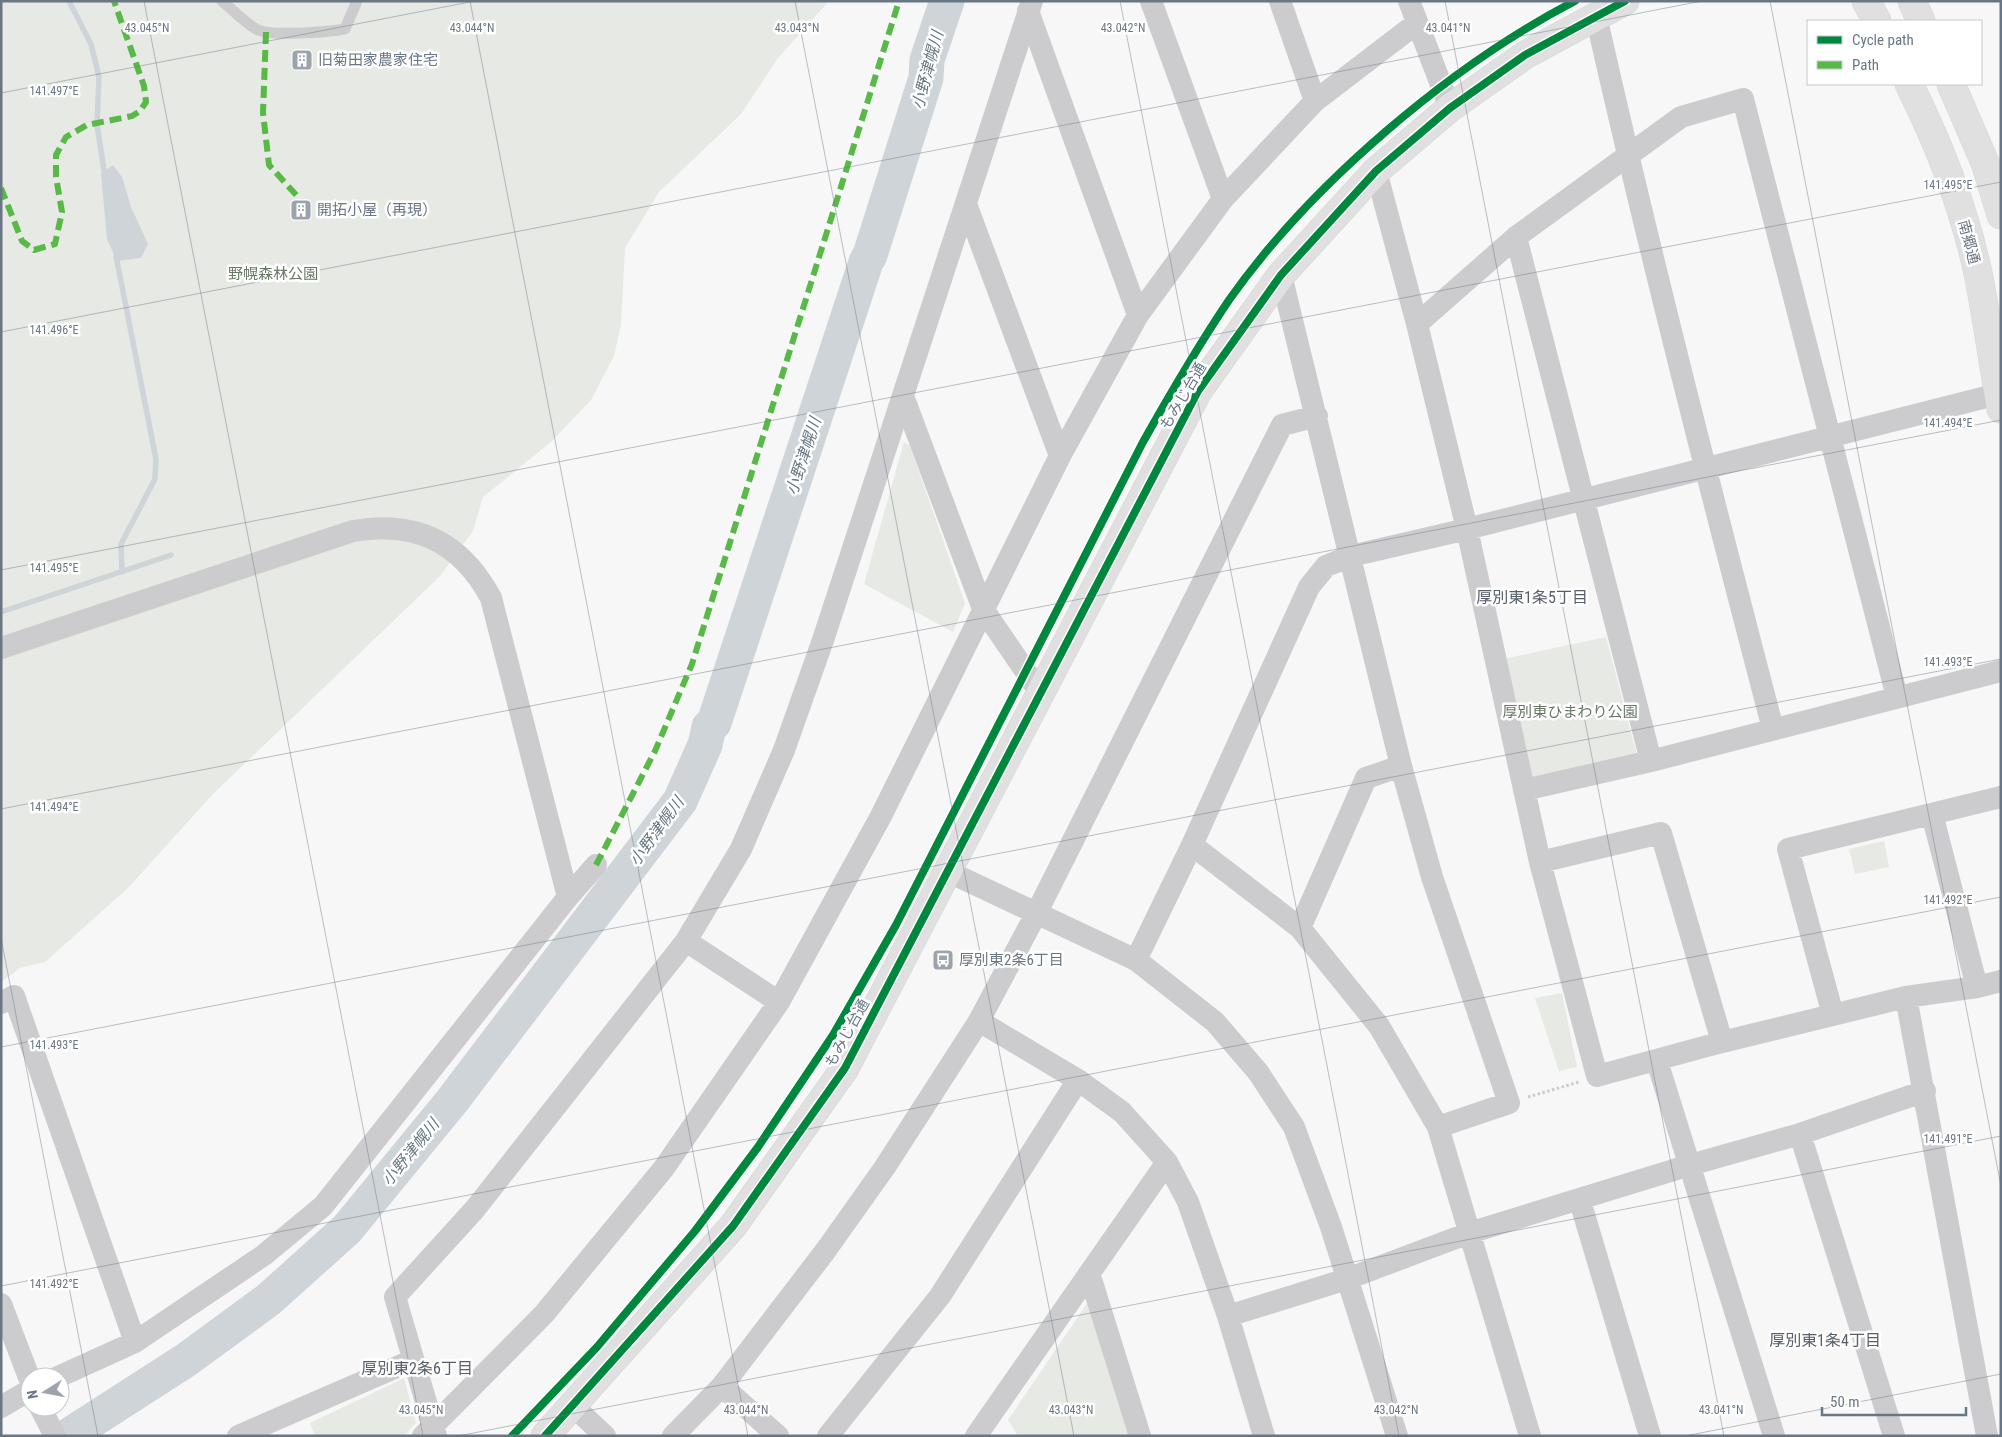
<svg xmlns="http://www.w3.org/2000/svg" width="2002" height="1437" viewBox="0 0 2002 1437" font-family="'Roboto Condensed','Noto Sans JP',sans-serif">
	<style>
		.green { fill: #e6e9e4 }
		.water { fill: #ced4d8 }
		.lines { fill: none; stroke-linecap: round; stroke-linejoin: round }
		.stream { stroke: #ced4d8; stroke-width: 5.5 }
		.river { stroke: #ced4d8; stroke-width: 35 }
		.secondary-casing { stroke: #d4d5d6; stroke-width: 29 }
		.path { stroke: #cacbcc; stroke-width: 3; stroke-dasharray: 2.5 2.5; stroke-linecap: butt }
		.lane { stroke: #ccccce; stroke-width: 11 }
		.street { stroke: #ccccce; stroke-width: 22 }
		.secondary { stroke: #e0e0e1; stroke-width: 28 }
		.quiet { stroke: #58b947; stroke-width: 6; stroke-dasharray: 12 6; stroke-linecap: butt }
		.cycleway-casing { stroke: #fff; stroke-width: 11 }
		.cycleway { stroke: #00873e; stroke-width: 8 }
		.ticks { fill: none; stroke: #697785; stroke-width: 1; stroke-opacity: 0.45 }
		.labels { text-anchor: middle; stroke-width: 5; stroke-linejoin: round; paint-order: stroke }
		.poi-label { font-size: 15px; fill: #697785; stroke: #fff; text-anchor: start }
		.street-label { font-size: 15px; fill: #697785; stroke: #fff }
		.park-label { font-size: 15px; fill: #667764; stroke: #fff }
		.water-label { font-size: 16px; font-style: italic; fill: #657780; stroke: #fff }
		.neighbourhood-label { font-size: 16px; fill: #57606a; stroke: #fff }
		.ticks-label { font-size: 12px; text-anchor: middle; fill: #697785; stroke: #fff; stroke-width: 5; stroke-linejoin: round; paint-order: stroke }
	</style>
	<rect width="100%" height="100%" fill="#f7f7f7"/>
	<!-- green -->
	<path class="green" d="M 1,1 L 829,1 L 778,58 L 741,114 L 659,192 L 625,248 L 621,325 L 614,356 L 591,400 L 551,442 L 483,497 L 473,531 L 440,576 L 213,794 L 128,888 L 45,962 L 20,968 L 1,982 Z
		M 904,442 L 910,446 L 965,603 L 953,632 L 864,584 Z
		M 1606,637 L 1637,755 L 1531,782 L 1503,659 Z
		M 1884,841 L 1889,867 L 1855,874 L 1849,849 Z
		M 1562,993 L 1577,1067 L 1559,1071 L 1535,998 Z
		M 1088,1302 L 1130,1436 L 1018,1436 L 1008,1420 Z
		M 404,1378 L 416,1423 L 404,1436 L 315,1436 L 310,1423 Z"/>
	<!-- water -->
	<path class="water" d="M 113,165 L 122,177 L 131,207 L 148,244 L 141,258 L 117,261 L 107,239 L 101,174 Z"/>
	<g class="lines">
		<!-- stream -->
		<path class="stream" d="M 69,1 L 91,44 L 99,77 L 97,125 L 105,177
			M 116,256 L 156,459 L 155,479 L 121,544 L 122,572
			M 1,612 L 171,555"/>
		<!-- river -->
		<path class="river" d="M 68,1436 L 186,1360 L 268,1300 L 347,1229 L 452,1101 L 680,801 L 705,745 L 709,727 L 714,723 L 866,262 L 870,255 L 926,78 L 927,60 L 947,1"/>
		<!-- secondary casing -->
		<g class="secondary-casing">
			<path id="secondary" d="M 1866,1 L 1877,21
				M 1912,1 L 1921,21
				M 1909,84 C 1939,144 1964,208 1978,273 C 1987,318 1993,364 2001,409
				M 1951,84 L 1986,165 L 2001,215
				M 545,1436 L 733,1226 L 845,1068 L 1198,391 L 1281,275 L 1376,171 L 1450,108 L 1525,55 L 1625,1"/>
		</g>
		<!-- path -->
		<path class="path" d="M 1528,1097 L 1579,1082"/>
		<!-- lane -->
		<path class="lane" d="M 222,1 C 233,10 244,22 256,29 C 271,37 327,32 345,29 L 357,1"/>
		<!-- street -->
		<path class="street" d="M 1151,1 L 1223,199
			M 1280,1 L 1315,101
			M 1409,1 L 1450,108
			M 1028,11 L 1138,315
			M 1596,16 C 1650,255 1711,492 1773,729
			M 1376,171 L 1417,324 L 1467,529 L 1540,862 L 1597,1076 L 1722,1042 L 1906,997 L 1977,987 L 2001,981
			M 966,204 L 1060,456
			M 1516,237 L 1651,761
			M 1281,275 L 1401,766 L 1432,877 L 1509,1103 L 1438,1127
			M 1417,324 L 1516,237 L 1681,117 L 1743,99 L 1897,697
			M 903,396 L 983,609 L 1041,694
			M 1,648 L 353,531 C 415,520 461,542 491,598 L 568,897
			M 1524,790 L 1651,761 L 2001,671
			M 1932,814 L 1977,987
			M 1192,845 L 1300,928 L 1379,1026 L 1438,1127 L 1530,1436
			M 1540,862 L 1661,833 L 1722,1042
			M 949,872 L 1136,960 L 1215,1022 L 1258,1072 L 1294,1127 L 1331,1227 L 1397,1436
			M 1300,928 L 1366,778 L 1401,766
			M 686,941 L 779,1002
			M 1136,960 L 1192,845 L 1309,587 L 1326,566 L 1351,556 L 1467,529 L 1998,394
			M 1906,997 L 1987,1436
			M 1,1003 L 14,996 L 135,1342
			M 1833,1015 L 1788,849 L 2001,797
			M 979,1021 L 1078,1080 L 1122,1112 L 1167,1162 L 1188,1202 L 1228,1316 L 1264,1436
			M 1657,1061 L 1774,1436
			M 1800,1134 L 1894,1436
			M 1580,1201 L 1650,1436
			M 1090,1276 L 1140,1436
			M 1,1304 L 30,1380
			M 1228,1316 L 1347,1279 L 1469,1233 L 1690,1165 L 1800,1134 L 1925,1091
			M 58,1377 L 135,1342 L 264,1255 L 323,1206 L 568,897 L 596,865
			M 722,1386 L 778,1436
			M 572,1405 L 605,1436
			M 1,1407 L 30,1390
			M 40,1407 L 55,1436
			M 238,1436 L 413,1360
			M 423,1436 L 544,1314 L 664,1168 L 779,1002 L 881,816 L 1060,456 L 1138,315 L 1223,199 L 1315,101 L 1417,23
			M 436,1436 L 395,1297 L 475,1209 L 686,941 L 741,849 L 784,750 L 823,640 L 1032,1
			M 673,1436 L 722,1386 L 826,1250 L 885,1167 L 979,1021 L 1037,912 L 1282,425 L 1317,416
			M 828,1436 L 940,1296 L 1078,1080
			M 976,1436 L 1167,1162"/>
		<!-- secondary -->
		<use href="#secondary" class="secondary"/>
		<!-- quiet -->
		<path class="quiet" d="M 266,32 L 263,113 L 269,165 L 298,197
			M 1,188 L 22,241 L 34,250 L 55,244 L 62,212 L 56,177 L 56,155 L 66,137 L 87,125 L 132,116 L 140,111 L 146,102 L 144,86 L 114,1
			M 596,865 L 655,751 L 692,664 L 899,1"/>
		<!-- cycleway casing -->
		<g class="cycleway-casing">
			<path id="cycleway" d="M 512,1436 L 597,1347 L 695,1231 L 758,1147 L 833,1035 L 896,925 L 1143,442 C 1170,394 1198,346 1229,300 C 1311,184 1450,66 1575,1
				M 545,1436 L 733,1226 L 845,1068 L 1198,391 L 1281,275 L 1376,171 L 1450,108 L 1525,55 L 1625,1"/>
		</g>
		<!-- cycleway -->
		<use href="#cycleway" class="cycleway"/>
	</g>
	<!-- ticks -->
	<path class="ticks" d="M 144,1 L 423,1436M 470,1 L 748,1436M 795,1 L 1074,1436M 1120,1 L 1399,1436M 1445,1 L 1724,1436M 1770,1 L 2001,1186M 1,93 L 475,1M 1,332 L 1702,1M 1,570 L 2001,182M 1,809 L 2001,420M 1,938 L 98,1436M 1,1047 L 2001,659M 1,1286 L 2001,897M 458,1436 L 2001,1136M 1685,1436 L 2001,1374"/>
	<!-- icons -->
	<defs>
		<g id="building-square" transform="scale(1.125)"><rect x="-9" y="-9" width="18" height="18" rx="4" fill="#9ba4ad" stroke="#fff"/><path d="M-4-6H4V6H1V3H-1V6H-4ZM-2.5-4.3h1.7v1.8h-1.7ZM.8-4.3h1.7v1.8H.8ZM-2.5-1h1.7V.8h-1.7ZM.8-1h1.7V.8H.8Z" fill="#fff"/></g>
		<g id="bus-square" transform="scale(1.125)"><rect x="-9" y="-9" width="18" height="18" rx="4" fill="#9ba4ad" stroke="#fff"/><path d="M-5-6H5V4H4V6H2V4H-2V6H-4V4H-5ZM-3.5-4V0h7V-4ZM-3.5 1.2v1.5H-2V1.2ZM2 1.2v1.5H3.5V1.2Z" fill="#fff"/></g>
	</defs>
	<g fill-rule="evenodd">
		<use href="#building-square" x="302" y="60"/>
		<use href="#building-square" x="301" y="210"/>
		<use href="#bus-square" x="943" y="960"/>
	</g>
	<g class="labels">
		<!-- poi labels -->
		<g class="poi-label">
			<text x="318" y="65">旧菊田家農家住宅</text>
			<text x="317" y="215">開拓小屋（再現）</text>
			<text x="959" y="965">厚別東2条6丁目</text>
		</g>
		<!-- street labels -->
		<g class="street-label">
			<text transform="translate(1969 242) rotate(75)" y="5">南郷通</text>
			<text transform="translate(1183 396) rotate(-59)" y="5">もみじ台通</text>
			<text transform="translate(847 1033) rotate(-61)" y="5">もみじ台通</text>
		</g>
		<!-- park labels -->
		<g class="park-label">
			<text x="273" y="279">野幌森林公園</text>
			<text x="1570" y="717">厚別東ひまわり公園</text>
		</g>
		<!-- water labels -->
		<g class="water-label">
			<text transform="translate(927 70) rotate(-75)" y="6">小野津幌川</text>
			<text transform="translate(803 456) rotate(-72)" y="6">小野津幌川</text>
			<text transform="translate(656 831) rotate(-54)" y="6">小野津幌川</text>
			<text transform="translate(410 1152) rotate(-51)" y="6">小野津幌川</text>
		</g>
		<!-- neighbourhood labels -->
		<g class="neighbourhood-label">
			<text x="1532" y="603">厚別東1条5丁目</text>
			<text x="1825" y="1346">厚別東1条4丁目</text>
			<text x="417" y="1374">厚別東2条6丁目</text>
		</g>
	</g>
	<g class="ticks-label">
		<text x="147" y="32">43.045°N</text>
		<text x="472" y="32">43.044°N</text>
		<text x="797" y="32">43.043°N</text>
		<text x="1123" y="32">43.042°N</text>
		<text x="1448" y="32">43.041°N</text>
		<text x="54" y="95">141.497°E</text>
		<text x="1948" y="189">141.495°E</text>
		<text x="54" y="334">141.496°E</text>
		<text x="1948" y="427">141.494°E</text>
		<text x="54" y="572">141.495°E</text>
		<text x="1948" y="666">141.493°E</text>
		<text x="54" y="811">141.494°E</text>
		<text x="1948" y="904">141.492°E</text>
		<text x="54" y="1049">141.493°E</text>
		<text x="1948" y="1143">141.491°E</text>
		<text x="54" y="1288">141.492°E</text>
		<text x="421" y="1414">43.045°N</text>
		<text x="746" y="1414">43.044°N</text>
		<text x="1071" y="1414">43.043°N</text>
		<text x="1396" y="1414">43.042°N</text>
		<text x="1721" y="1414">43.041°N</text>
	</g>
	<!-- border -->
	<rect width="2002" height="1437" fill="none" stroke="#697785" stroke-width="5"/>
	<!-- legend -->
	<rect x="1807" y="20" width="175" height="65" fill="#ffffff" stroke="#c3c9ce"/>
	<rect x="1817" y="36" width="25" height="8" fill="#00873e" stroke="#c3c9ce"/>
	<text x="1852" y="45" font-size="15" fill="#697785">Cycle path</text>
	<rect x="1817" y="61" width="25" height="8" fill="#58b947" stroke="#c3c9ce"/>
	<text x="1852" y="70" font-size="15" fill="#697785">Path</text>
	<!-- north arrow -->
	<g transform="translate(45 1392) rotate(259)"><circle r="24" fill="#ffffff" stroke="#c3c9ce"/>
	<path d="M0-4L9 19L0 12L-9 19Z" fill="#9ba4ad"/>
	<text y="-8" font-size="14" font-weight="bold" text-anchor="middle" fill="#697785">N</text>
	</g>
	<!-- scale -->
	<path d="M1822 1407v8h144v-8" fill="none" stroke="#697785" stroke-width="2.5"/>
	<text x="1830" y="1407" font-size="15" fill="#697785" stroke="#ffffff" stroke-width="4" paint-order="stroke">50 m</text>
</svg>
